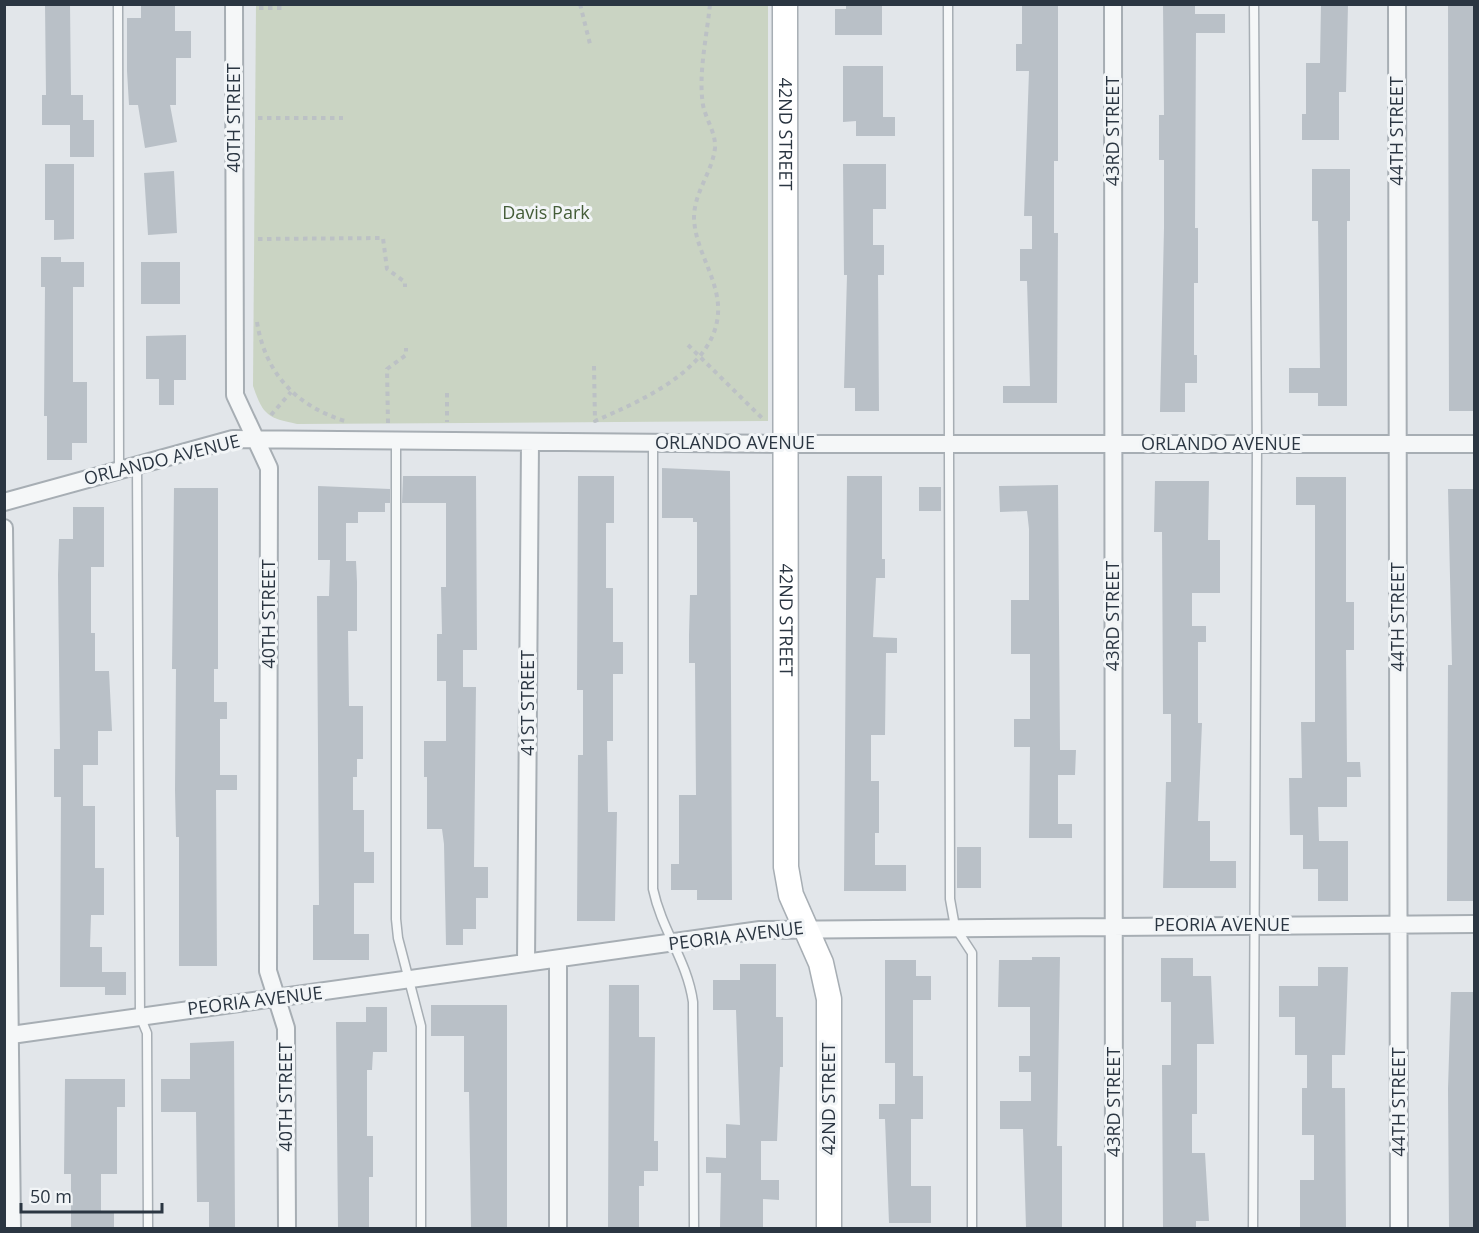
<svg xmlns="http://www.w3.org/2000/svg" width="1479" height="1233" viewBox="0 0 1479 1233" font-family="'Open Sans',sans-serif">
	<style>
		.green { fill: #cad4c3 }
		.building { fill: #b9c0c7 }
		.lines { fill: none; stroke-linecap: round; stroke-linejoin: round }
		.lane-casing { stroke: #a7aeb4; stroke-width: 11 }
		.street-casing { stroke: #a7aeb4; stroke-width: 20 }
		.secondary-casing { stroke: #a7aeb4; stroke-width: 27 }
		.path { stroke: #bcc1c5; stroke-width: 4; stroke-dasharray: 4.5 4.5; stroke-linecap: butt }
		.lane { stroke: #f5f7f8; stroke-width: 8 }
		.street { stroke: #f5f7f8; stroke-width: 16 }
		.secondary { stroke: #fff; stroke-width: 24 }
		.labels { text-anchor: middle; stroke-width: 6; stroke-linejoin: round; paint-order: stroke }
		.street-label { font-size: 18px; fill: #2b3642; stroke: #f2f5f7 }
		.park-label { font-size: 18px; fill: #445d38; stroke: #f2f5f7 }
	</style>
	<rect width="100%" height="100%" fill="#e2e6ea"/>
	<!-- green -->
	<path class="green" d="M 256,5 L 768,5 L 768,421 L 297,424 C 267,418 263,415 253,386 Z"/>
	<!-- building -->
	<path class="building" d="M 45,4 L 70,4 L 71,95 L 83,95 L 83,120 L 94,120 L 94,157 L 70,157 L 70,125 L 42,125 L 42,95 L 46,95 Z
		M 141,4 L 175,4 L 175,31 L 191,31 L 191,58 L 176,58 L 176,105 L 170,105 L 177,142 L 145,148 L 138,105 L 129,105 L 127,71 L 127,18 L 141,18 Z
		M 846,4 L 882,4 L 882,35 L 835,35 L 835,9 L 846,9 Z
		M 1022,4 L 1058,4 L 1058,161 L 1054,161 L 1054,233 L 1058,233 L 1057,403 L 1003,403 L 1003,386 L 1030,386 L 1027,281 L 1020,281 L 1020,249 L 1032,249 L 1032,216 L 1024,216 L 1029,71 L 1016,71 L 1016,44 L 1022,44 Z
		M 1163,4 L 1195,4 L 1195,14 L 1225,14 L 1225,33 L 1196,33 L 1195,228 L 1198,228 L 1198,283 L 1194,283 L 1194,355 L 1197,355 L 1197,383 L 1185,383 L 1185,412 L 1160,412 L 1164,228 L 1164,160 L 1159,160 L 1159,115 L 1164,115 Z
		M 1321,4 L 1348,4 L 1346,92 L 1339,92 L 1339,140 L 1302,140 L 1302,114 L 1306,114 L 1306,63 L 1320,63 Z
		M 1448,4 L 1474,4 L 1474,411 L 1449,411 Z
		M 843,66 L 883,66 L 883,117 L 895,117 L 895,136 L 856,136 L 856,121 L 843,122 Z
		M 45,164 L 74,164 L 74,239 L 54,240 L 54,220 L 45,220 Z
		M 843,164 L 886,164 L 886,209 L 873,209 L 873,245 L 884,245 L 884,275 L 878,275 L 879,411 L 855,411 L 855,388 L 844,388 L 847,275 L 844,275 Z
		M 1312,169 L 1350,169 L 1350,221 L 1347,221 L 1347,406 L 1318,406 L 1318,393 L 1289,393 L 1289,368 L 1320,368 L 1318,221 L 1312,221 Z
		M 174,171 L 177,233 L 148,235 L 144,173 Z
		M 41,257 L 61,257 L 61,262 L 84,262 L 84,287 L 73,287 L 73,382 L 87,382 L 87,443 L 72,443 L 72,460 L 47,460 L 47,416 L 44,416 L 45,287 L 41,287 Z
		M 141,262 L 180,262 L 180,304 L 141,304 Z
		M 186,335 L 186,380 L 174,380 L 174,405 L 159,405 L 159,379 L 146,379 L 146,336 Z
		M 662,468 L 730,471 L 732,900 L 697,900 L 697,890 L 671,890 L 671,864 L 679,864 L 679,795 L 696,795 L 695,663 L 689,663 L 689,635 L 690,595 L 697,595 L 697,522 L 693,522 L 693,518 L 662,518 Z
		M 403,476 L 476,476 L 477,650 L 463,650 L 463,687 L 476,687 L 474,867 L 488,867 L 488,898 L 476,898 L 476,929 L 463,929 L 463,945 L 446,945 L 444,844 L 442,829 L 427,829 L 427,777 L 424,777 L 424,741 L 446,741 L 446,681 L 437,681 L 437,634 L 442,634 L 441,587 L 446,587 L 446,503 L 402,503 Z
		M 578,476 L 614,476 L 614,523 L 606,523 L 606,588 L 613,588 L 613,642 L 623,642 L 623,674 L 613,674 L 613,741 L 607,741 L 608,812 L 617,812 L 615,921 L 577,921 L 578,755 L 583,755 L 583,690 L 577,690 Z
		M 847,476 L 882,476 L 882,559 L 885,559 L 885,578 L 876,578 L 873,637 L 897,638 L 897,653 L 886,653 L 885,735 L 871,735 L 871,781 L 879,781 L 879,833 L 875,833 L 875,865 L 906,865 L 906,891 L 844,891 Z
		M 1296,477 L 1346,477 L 1346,602 L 1354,602 L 1354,650 L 1346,650 L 1347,762 L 1360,762 L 1361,777 L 1347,777 L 1347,807 L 1318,807 L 1319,841 L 1348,841 L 1348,901 L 1318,901 L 1318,869 L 1303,869 L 1303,835 L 1290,835 L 1289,778 L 1302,778 L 1301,722 L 1315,722 L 1315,505 L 1296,505 Z
		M 1155,481 L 1209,481 L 1208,540 L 1220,540 L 1220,593 L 1192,593 L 1192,626 L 1206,626 L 1206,642 L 1198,642 L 1198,723 L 1202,723 L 1198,821 L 1210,821 L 1210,861 L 1236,861 L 1236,888 L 1163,888 L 1166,782 L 1171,782 L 1171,714 L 1163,714 L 1162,532 L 1154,532 Z
		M 1058,485 L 1060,750 L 1076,750 L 1075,775 L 1058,775 L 1058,824 L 1072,824 L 1072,838 L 1029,838 L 1030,747 L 1014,747 L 1014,719 L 1030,719 L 1030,654 L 1011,654 L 1011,600 L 1029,600 L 1029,529 L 1027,511 L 1000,512 L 999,486 Z
		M 318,486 L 390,489 L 390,503 L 385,503 L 385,512 L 358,512 L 358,523 L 346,523 L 346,561 L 356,561 L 357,582 L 357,631 L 348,631 L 349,706 L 363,706 L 363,759 L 357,759 L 357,777 L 353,777 L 353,810 L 364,810 L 364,852 L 374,852 L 374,883 L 354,883 L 354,934 L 369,934 L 369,960 L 313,960 L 313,905 L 319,905 L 317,596 L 329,596 L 330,560 L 318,560 Z
		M 919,487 L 941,487 L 941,511 L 919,511 Z
		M 174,488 L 218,488 L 218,669 L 214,669 L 214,702 L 227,702 L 227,719 L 220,719 L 220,775 L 237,775 L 237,790 L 216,790 L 217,966 L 179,966 L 179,837 L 176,837 L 175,790 L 176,669 L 172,669 Z
		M 1448,489 L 1474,489 L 1474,901 L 1447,901 L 1448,665 L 1452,665 Z
		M 73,507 L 104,507 L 104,567 L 91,567 L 91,633 L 95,633 L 95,671 L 109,671 L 112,731 L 98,731 L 98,765 L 83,765 L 83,806 L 95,806 L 95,868 L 104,868 L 104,915 L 91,915 L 90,947 L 102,947 L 102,972 L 126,972 L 126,995 L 105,995 L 105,987 L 60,987 L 61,797 L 54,797 L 54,749 L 60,749 L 58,575 L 59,539 L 73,539 Z
		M 957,847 L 981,847 L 981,888 L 957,888 Z
		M 1032,957 L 1060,957 L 1057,1146 L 1062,1146 L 1062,1228 L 1026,1228 L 1023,1129 L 1000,1129 L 1000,1101 L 1031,1101 L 1031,1072 L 1019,1072 L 1019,1056 L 1030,1056 L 1030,1007 L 998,1007 L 999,960 L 1032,960 Z
		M 1161,958 L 1193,958 L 1193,976 L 1211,976 L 1214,1044 L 1197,1044 L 1197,1114 L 1192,1114 L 1192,1153 L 1205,1153 L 1209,1221 L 1196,1221 L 1196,1228 L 1163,1228 L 1162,1065 L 1171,1065 L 1171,1002 L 1161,1002 Z
		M 885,960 L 916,960 L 916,976 L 931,976 L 931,1000 L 913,1000 L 913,1076 L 923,1076 L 923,1119 L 911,1119 L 911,1186 L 931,1186 L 931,1223 L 889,1223 L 885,1119 L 879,1119 L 879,1104 L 895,1104 L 895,1063 L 885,1063 Z
		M 740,964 L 776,964 L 776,1017 L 783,1017 L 783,1067 L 780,1067 L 777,1141 L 761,1141 L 761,1180 L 779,1180 L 779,1200 L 763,1199 L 763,1227 L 720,1227 L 721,1173 L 706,1173 L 706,1157 L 726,1158 L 726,1124 L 740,1125 L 736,1010 L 713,1010 L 713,980 L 740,980 Z
		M 1318,967 L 1348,967 L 1345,1055 L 1332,1055 L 1332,1088 L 1345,1088 L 1346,1228 L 1300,1228 L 1300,1180 L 1314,1180 L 1314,1135 L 1302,1135 L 1302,1088 L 1307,1088 L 1307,1055 L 1295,1055 L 1295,1017 L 1279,1017 L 1279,986 L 1318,986 Z
		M 609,985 L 639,985 L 639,1037 L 655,1037 L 654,1141 L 658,1141 L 658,1171 L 644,1171 L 644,1186 L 639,1186 L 639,1228 L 608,1228 Z
		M 1451,992 L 1474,992 L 1474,1228 L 1449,1228 L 1448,1089 Z
		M 431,1005 L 507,1005 L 507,1228 L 471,1228 L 469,1092 L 464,1092 L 464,1036 L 431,1036 Z
		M 366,1007 L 387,1007 L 387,1052 L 373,1052 L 372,1070 L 367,1070 L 367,1136 L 373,1136 L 373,1177 L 369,1177 L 369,1228 L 338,1228 L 336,1022 L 366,1022 Z
		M 234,1041 L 235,1228 L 209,1228 L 209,1202 L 197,1202 L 196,1112 L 161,1112 L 161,1079 L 190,1079 L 190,1043 Z
		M 65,1079 L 125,1079 L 125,1107 L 117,1107 L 117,1174 L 101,1174 L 101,1213 L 114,1213 L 114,1228 L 71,1228 L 71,1174 L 64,1174 Z"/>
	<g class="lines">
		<!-- lane casing -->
		<g class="lane-casing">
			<path id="lane" d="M 118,4 L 119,469
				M 948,4 L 950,899 L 955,927 L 972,953 L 972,1228
				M 396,441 L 396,919 L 398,938 L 421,1026 L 421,1228
				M 653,443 L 653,889 C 662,931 687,960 693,1002 L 694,1228
				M 137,465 L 140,1016 L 147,1033 L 148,1228
				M 1253,1228 L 1257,444 L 1254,4"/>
		</g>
		<!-- street casing -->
		<g class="street-casing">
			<path id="street" d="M 234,4 L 235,395 L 269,468 L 268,971 L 286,1028 L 287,1228
				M 1113,4 L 1114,1228
				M 1397,4 L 1399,1228
				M 4,502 L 233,439 L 786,444 L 1474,444
				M 4,528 L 12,1228
				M 558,959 L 558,1228
				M 526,963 L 530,442
				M 4,1036 L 760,930 L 1474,924"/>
		</g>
		<!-- secondary casing -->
		<g class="secondary-casing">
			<g id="secondary">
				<path id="s1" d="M 785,4 L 786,867 L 791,895 L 821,963 L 829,999 L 829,1228"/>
			</g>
		</g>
		<!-- path -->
		<path class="path" d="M 580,4 L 590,44
			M 259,8 L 282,8
			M 258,118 L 343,118
			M 258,239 L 383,238 L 387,269 L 405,282 L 405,287
			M 257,322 C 265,373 296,406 345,421
			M 688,345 L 764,420
			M 594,366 L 595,421 C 645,399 733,362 716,292 C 710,266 695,245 694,218 C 694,192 712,173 715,148 C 716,133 706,120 703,105 C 698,73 707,36 710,4
			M 447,393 L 447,422
			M 271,415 L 291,392
			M 388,423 L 387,369 L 406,355 L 406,348"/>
		<!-- lane -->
		<use href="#lane" class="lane"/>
		<!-- street -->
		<use href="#street" class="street"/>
		<!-- secondary -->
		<use href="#secondary" class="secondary"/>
	</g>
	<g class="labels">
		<!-- street labels -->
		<g class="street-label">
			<text transform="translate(234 118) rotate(-90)" y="6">40TH STREET</text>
			<text transform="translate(1113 131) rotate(-90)" y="6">43RD STREET</text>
			<text transform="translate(1397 131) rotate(-90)" y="6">44TH STREET</text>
			<text dy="6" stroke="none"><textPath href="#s1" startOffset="130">42ND STREET</textPath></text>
			<text x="735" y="449">ORLANDO AVENUE</text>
			<text x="1221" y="450">ORLANDO AVENUE</text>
			<text transform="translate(162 460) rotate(-14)" y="6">ORLANDO AVENUE</text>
			<text transform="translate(269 614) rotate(-90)" y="6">40TH STREET</text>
			<text transform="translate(1113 616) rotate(-90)" y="6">43RD STREET</text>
			<text transform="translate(1398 617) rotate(-90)" y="6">44TH STREET</text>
			<text dy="6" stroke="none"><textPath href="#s1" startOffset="616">42ND STREET</textPath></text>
			<text transform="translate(528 703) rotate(-90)" y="6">41ST STREET</text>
			<text x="1222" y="931">PEORIA AVENUE</text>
			<text transform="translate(736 936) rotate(-7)" y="6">PEORIA AVENUE</text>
			<text transform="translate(255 1001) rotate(-7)" y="6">PEORIA AVENUE</text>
			<text transform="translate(286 1097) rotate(-90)" y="6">40TH STREET</text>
			<text transform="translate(829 1099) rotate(-90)" y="6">42ND STREET</text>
			<text transform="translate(1114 1102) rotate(-90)" y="6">43RD STREET</text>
			<text transform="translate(1399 1102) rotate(-90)" y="6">44TH STREET</text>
		</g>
		<!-- park labels -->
		<g class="park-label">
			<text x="546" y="219">Davis Park</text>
		</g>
	</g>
	<!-- border -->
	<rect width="1479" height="1233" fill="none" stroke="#2b3642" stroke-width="12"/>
	<!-- scale -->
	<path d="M21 1203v9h141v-9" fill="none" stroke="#2b3642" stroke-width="3"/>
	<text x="30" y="1203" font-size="18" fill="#2b3642" stroke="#f2f5f7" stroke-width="4.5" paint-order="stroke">50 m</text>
</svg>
